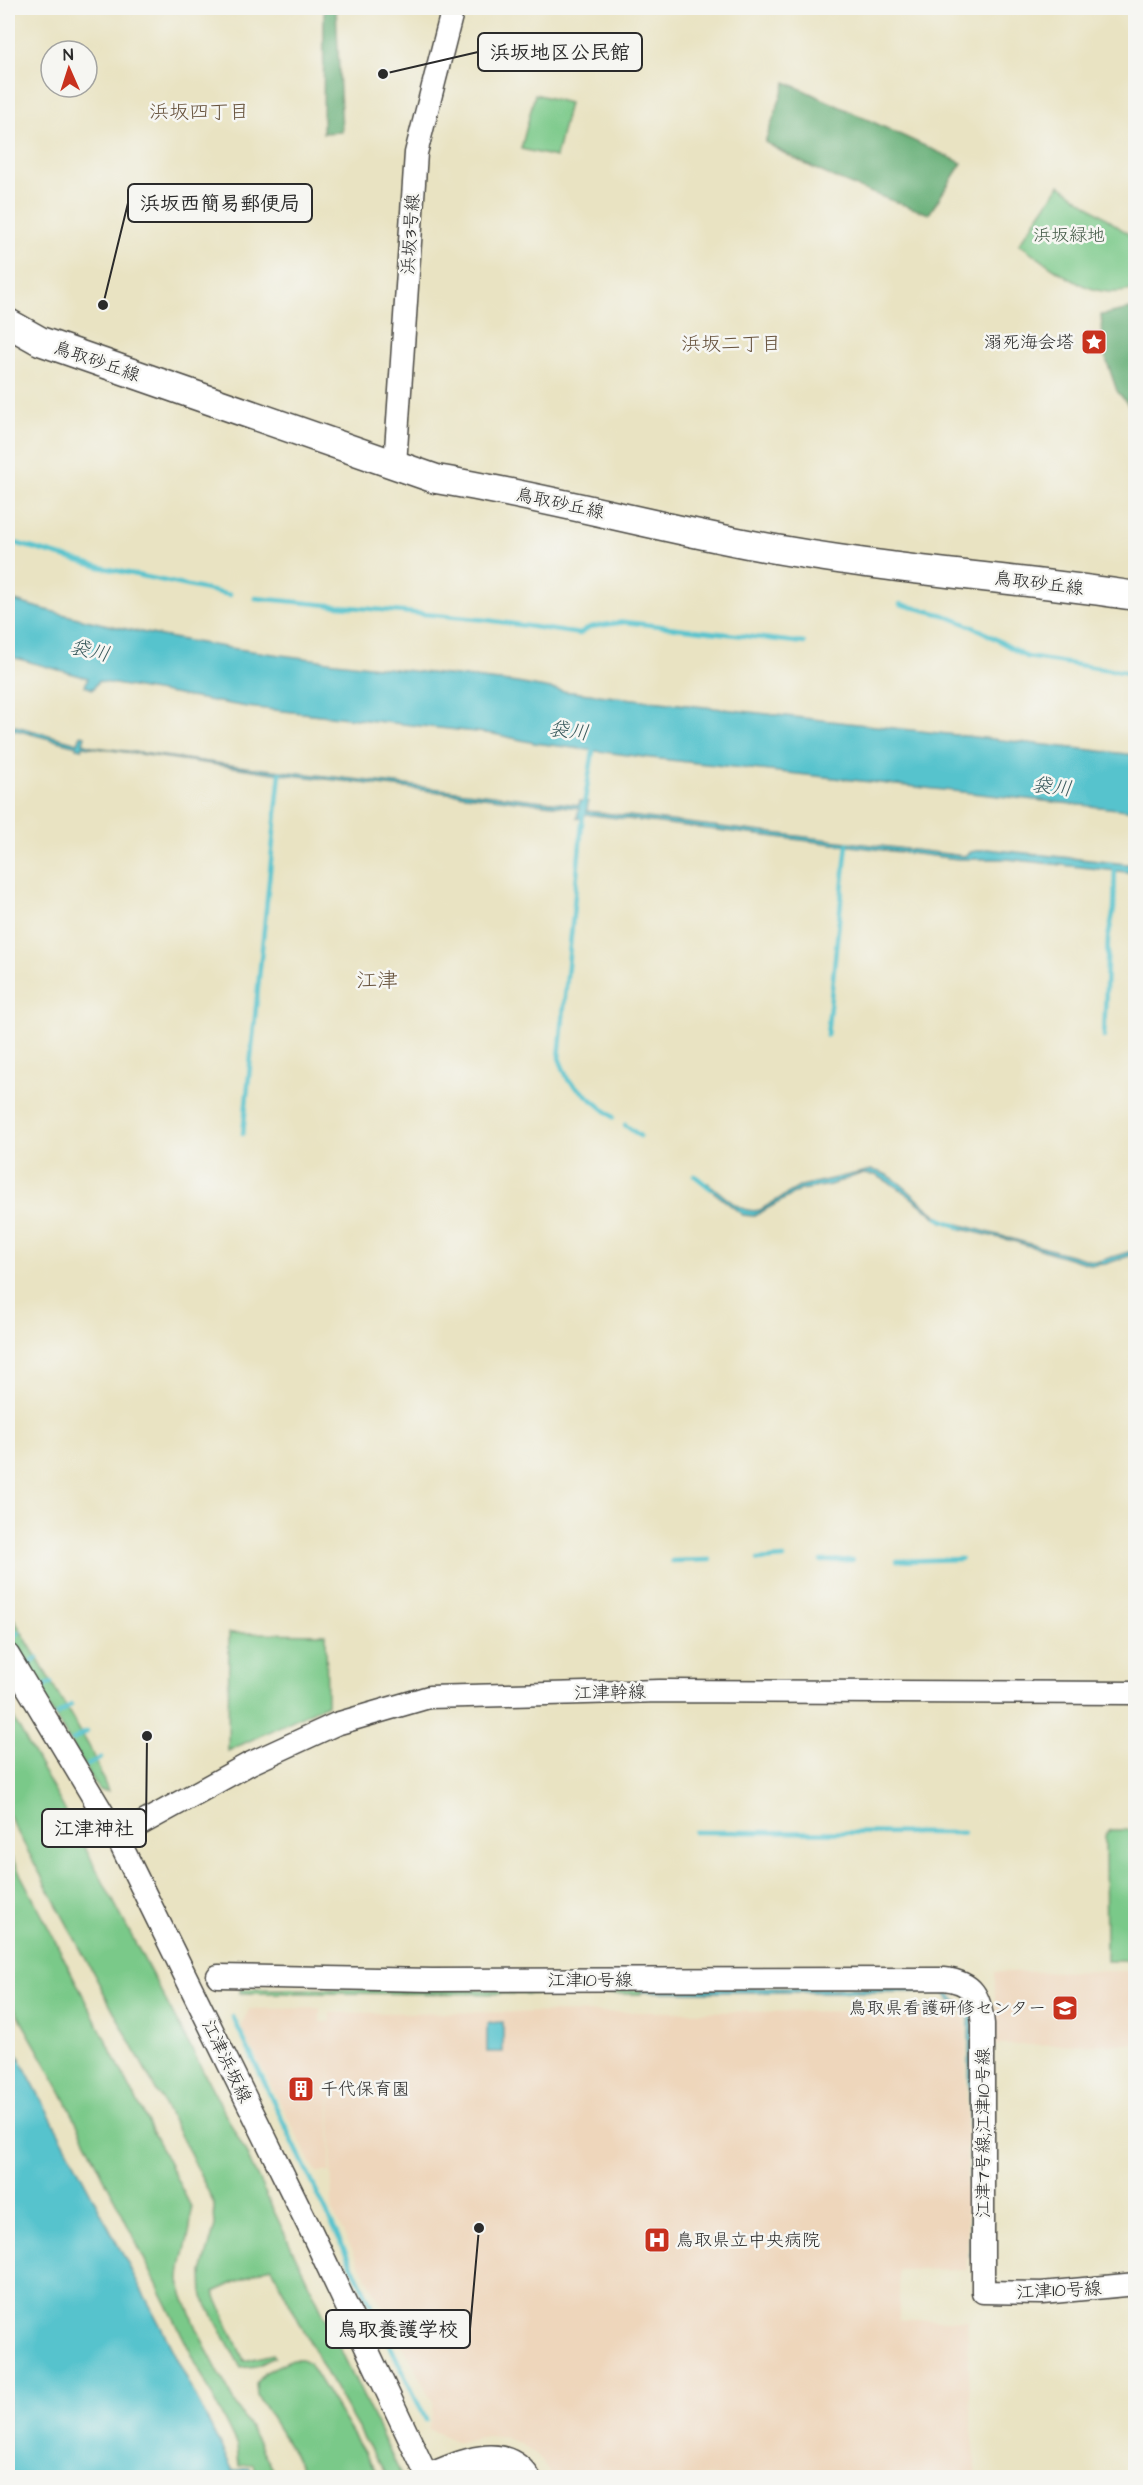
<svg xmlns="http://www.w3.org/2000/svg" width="1143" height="2485" viewBox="0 0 1143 2485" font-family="'Architects Daughter','Klee One',sans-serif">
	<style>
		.built { fill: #eed6bb }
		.green { fill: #7ac989; stroke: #527a5a; stroke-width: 1.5 }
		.forest { fill: #63ad75; stroke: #476c50; stroke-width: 1.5 }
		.water { fill: #56c3cd; stroke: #40777c; stroke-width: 1.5 }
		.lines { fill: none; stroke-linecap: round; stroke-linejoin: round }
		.stream { stroke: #56c3cd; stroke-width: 4.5 }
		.minor-casing { stroke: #484742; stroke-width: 25 }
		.major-casing { stroke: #484742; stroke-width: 31 }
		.minor { stroke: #fff; stroke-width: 22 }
		.major { stroke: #fff; stroke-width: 28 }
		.labels { text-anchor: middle; stroke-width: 5; stroke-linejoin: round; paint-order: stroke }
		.street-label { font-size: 18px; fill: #2b2b2b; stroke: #f6f6f2 }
		.park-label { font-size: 18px; fill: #435a47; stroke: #f6f6f2 }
		.poi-label { font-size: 18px; fill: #2b2b2b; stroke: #f6f6f2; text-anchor: end }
		.neighbourhood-label { font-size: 20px; fill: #67533d; stroke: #f6f6f2 }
		.water-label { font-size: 20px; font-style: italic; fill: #38595c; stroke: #f6f6f2 }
		.quarter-label { font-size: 21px; fill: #67533d; stroke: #f6f6f2 }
		.leader { fill: none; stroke: #2b2b2b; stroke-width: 2 }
		.callout-dot { fill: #2b2b2b; stroke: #f6f6f2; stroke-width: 2 }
		.callout { fill: #f6f6f2; stroke: #2b2b2b; stroke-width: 2 }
		.callout-label { font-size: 20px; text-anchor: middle; font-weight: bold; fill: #2b2b2b }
	</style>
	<rect width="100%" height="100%" fill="#f6f6f2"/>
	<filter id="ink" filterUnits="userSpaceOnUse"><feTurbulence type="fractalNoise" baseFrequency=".0167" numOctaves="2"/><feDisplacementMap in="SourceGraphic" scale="12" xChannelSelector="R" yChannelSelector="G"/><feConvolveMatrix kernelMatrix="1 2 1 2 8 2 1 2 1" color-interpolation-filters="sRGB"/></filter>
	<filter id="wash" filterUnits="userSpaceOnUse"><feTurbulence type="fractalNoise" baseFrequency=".008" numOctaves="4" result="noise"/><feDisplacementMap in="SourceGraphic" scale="24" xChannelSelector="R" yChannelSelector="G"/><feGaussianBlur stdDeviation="1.35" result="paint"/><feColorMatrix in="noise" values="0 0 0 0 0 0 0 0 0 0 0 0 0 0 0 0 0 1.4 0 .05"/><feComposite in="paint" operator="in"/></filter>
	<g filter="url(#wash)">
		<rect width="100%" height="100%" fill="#e9e3c2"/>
		<!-- built -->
		<path class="built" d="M 1135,1971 L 1135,2044 L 995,2045 L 995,1972 Z
			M 320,2008 L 320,2022 L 330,2022 L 330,2172 L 316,2172 L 241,2028 L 249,2009 Z
			M 957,2011 L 966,2019 L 967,2269 L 899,2270 L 899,2320 L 967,2320 L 971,2420 L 977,2477 L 552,2477 L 541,2459 L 519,2443 L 503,2437 L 486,2436 L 458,2442 L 428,2429 L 434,2405 L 332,2211 L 330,2013 Z"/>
		<!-- green -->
		<path class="green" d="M 535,94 L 569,103 L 556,157 L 521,149 Z
			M 1060,185 L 1135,239 L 1135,289 C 1090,303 1055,268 1019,244 Z
			M 8,1609 L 89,1746 L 108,1791 L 99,1790 L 8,1638 Z
			M 229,1633 L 326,1634 L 327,1704 L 228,1751 Z
			M 8,1708 L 71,1821 L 244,2149 L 402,2477 L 388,2477 C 344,2409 307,2339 271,2266 L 214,2292 L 244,2361 L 273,2354 L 275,2357 L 257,2366 L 241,2368 L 203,2297 L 202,2272 L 215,2226 L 214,2211 L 214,2204 L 191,2155 L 8,1814 Z
			M 1110,1830 L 1135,1830 L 1135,1961 L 1106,1961 L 1105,1836 Z
			M 8,1851 L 44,1919 L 191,2207 C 193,2233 181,2255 180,2279 C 180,2291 187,2304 191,2314 C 214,2372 249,2423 277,2477 L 260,2477 L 253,2464 L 239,2466 L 237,2446 L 62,2093 L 8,1997 Z
			M 240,1989 L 641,1990 L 641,1994 L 240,1993 Z
			M 292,2359 L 302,2359 L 309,2363 L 379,2477 L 305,2477 L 293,2452 L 257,2395 L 256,2383 L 265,2372 Z"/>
		<!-- forest -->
		<path class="forest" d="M 324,8 L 336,8 L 342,132 L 323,133 Z
			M 786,82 L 962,163 L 929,214 C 872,194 816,173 765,142 Z
			M 1135,308 L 1136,308 L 1135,413 L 1117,391 L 1104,353 L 1101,315 Z"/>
		<!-- water -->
		<path class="water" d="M 8,599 C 172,649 346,663 517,683 L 562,691 L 1135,755 L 1135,811 L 651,758 L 535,743 L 494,734 L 247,707 L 98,681 L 93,689 L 85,686 L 88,678 L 8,656 Z
			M 8,724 L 78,743 L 81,735 L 85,736 L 83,743 L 95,747 L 246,767 L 579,805 L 580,801 L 588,802 L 587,811 L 964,856 L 971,852 L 987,849 L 1135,865 L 1135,873 L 1007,859 L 958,859 L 585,814 L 584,819 L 577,818 L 579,808 L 274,773 L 83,746 L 82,749 L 76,748 L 77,746 L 8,728 Z
			M 872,1170 C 902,1175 918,1206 943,1219 L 942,1222 L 902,1190 L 876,1175 L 860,1174 L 830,1185 L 801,1190 L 754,1216 L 743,1215 L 705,1185 L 708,1183 C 723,1194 740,1215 760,1210 L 801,1186 Z
			M 958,1224 L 1096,1262 L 1135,1250 L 1135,1254 L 1105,1264 L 1092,1265 L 1013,1241 L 957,1228 Z
			M 642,1988 L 944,1988 L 973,2016 L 973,2257 L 970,2257 L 969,2017 L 943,1992 L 642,1992 Z
			M 503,2022 L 503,2052 L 487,2052 L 487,2023 Z
			M 8,2036 L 161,2327 L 233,2471 L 250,2468 L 254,2477 L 8,2477 Z"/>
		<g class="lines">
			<!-- stream -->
			<path class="stream" d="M 8,541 L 100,567 L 230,595
				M 255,598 L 487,620 L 580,634 L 590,627 L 625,622 L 804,643
				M 900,604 L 944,615 L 980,630 L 1027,657 L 1136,674
				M 584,805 L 594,745
				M 583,813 L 559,1058 L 568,1080 L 613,1117
				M 827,1035 L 847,844
				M 1104,1037 L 1108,938 L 1114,909 L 1115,867
				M 625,1125 L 640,1136
				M 243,1134 L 280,773
				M 695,1176 L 710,1188
				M 938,1218 L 960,1227
				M 758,1560 L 784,1558
				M 672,1561 L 710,1560
				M 821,1561 L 852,1560
				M 897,1561 L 961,1559
				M 11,1638 L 19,1632
				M 27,1664 L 37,1658
				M 41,1688 L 51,1683
				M 57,1715 L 71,1705
				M 73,1740 L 86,1732
				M 88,1765 L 101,1758
				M 695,1832 L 964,1833
				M 233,2017 L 426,2420"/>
		</g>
	</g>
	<g filter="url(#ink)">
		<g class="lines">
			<!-- minor casing -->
			<g class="minor-casing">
				<path id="minor" d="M 395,465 L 416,153 L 453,8
					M 8,1655 L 117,1837 L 311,2231 L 428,2478
					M 117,1837 L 249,1764 L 336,1724 L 429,1697 L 660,1691 L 1136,1693
					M 218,1976 L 432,1980 L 944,1979 C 973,1982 980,1996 983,2024 L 983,2292 L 1042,2293 L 1136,2284"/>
			</g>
			<!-- major casing -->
			<g class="major-casing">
				<path id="major" d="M 8,323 L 40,341 L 436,479 C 541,496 644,524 748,544 C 876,569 1007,577 1136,596
					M 428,2478 C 460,2466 501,2443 526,2478"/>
			</g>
			<!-- minor -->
			<use href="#minor" class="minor"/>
			<!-- major -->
			<use href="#major" class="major"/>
		</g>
	</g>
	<!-- icons -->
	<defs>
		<g id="sight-square" transform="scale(1.35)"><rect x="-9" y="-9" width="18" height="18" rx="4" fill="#c8321e" stroke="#f6f6f2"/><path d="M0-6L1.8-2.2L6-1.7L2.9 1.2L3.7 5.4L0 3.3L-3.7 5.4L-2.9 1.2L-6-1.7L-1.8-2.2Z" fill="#fff"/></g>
		<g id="school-square" transform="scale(1.35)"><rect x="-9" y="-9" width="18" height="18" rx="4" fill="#c8321e" stroke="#f6f6f2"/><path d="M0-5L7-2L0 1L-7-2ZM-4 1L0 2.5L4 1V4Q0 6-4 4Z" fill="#fff"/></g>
		<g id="building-square" transform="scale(1.35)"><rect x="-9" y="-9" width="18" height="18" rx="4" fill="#c8321e" stroke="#f6f6f2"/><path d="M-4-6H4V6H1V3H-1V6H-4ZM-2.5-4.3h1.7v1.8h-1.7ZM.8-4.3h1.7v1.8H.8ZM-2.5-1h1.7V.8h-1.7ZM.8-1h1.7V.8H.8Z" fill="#fff"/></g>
		<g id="hospital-square" transform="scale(1.35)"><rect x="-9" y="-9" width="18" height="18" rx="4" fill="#c8321e" stroke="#f6f6f2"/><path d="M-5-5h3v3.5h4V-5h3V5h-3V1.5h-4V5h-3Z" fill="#fff"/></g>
	</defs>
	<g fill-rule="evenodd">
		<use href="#sight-square" x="1094" y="342"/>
		<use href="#school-square" x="1065" y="2008"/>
		<use href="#building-square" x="301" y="2089"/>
		<use href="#hospital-square" x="657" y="2240"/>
	</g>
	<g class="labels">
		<!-- street labels -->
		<g class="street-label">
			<text transform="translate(410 234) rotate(-86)" y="6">浜坂3号線</text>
			<text transform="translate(97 361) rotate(19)" y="6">鳥取砂丘線</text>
			<text transform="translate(560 503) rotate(12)" y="6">鳥取砂丘線</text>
			<text transform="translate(1039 583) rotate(7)" y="6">鳥取砂丘線</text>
			<text transform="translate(610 1692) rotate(-1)" y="6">江津幹線</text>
			<text x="590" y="1986">江津10号線</text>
			<text transform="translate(227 2061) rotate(64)" y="6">江津浜坂線</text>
			<text transform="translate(983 2133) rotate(-90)" y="6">江津7号線;江津10号線</text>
			<text transform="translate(1059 2290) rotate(-3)" y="6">江津10号線</text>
		</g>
		<!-- park labels -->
		<g class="park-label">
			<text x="1069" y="241">浜坂緑地</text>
		</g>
		<!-- poi labels -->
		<g class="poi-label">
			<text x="1074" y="348">溺死海会塔</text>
			<text x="1046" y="2014">鳥取県看護研修センター</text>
			<text x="320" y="2095" text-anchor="start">千代保育園</text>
			<text x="676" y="2246" text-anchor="start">鳥取県立中央病院</text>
		</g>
		<!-- neighbourhood labels -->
		<g class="neighbourhood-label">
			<text x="199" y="118">浜坂四丁目</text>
			<text x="731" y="350">浜坂二丁目</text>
		</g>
		<!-- water labels -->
		<g class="water-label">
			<text transform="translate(90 650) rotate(13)" y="7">袋川</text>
			<text transform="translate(569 730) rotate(7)" y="7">袋川</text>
			<text transform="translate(1052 786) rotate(7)" y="7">袋川</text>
		</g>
		<!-- quarter labels -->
		<g class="quarter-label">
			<text x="377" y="987">江津</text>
		</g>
	</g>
	<!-- callouts -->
	<path class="leader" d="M383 74L478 52M103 305L128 203M147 1736L146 1828M479 2228L470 2329"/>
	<g class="callout-dot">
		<circle cx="383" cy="74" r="6"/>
		<circle cx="103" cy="305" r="6"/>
		<circle cx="147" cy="1736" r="6"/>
		<circle cx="479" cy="2228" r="6"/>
	</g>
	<g class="callout">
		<rect x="478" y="33" width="164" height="38" rx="6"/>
		<rect x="128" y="184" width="184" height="38" rx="6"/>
		<rect x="42" y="1809" width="104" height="38" rx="6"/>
		<rect x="326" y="2310" width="144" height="38" rx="6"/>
	</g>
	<g class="callout-label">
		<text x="560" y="59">浜坂地区公民館</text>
		<text x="220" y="210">浜坂西簡易郵便局</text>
		<text x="94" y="1835">江津神社</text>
		<text x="398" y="2336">鳥取養護学校</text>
	</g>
	<!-- margin -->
	<rect width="1143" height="2485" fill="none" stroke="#f6f6f2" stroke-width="30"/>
	<!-- north arrow -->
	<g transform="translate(69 69) rotate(357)"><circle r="28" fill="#f6f6f2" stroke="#a5a5a2" stroke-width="1.5"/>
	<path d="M0-4.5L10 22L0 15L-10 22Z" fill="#c8321e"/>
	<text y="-9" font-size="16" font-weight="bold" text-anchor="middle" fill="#2b2b2b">N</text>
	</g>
</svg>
